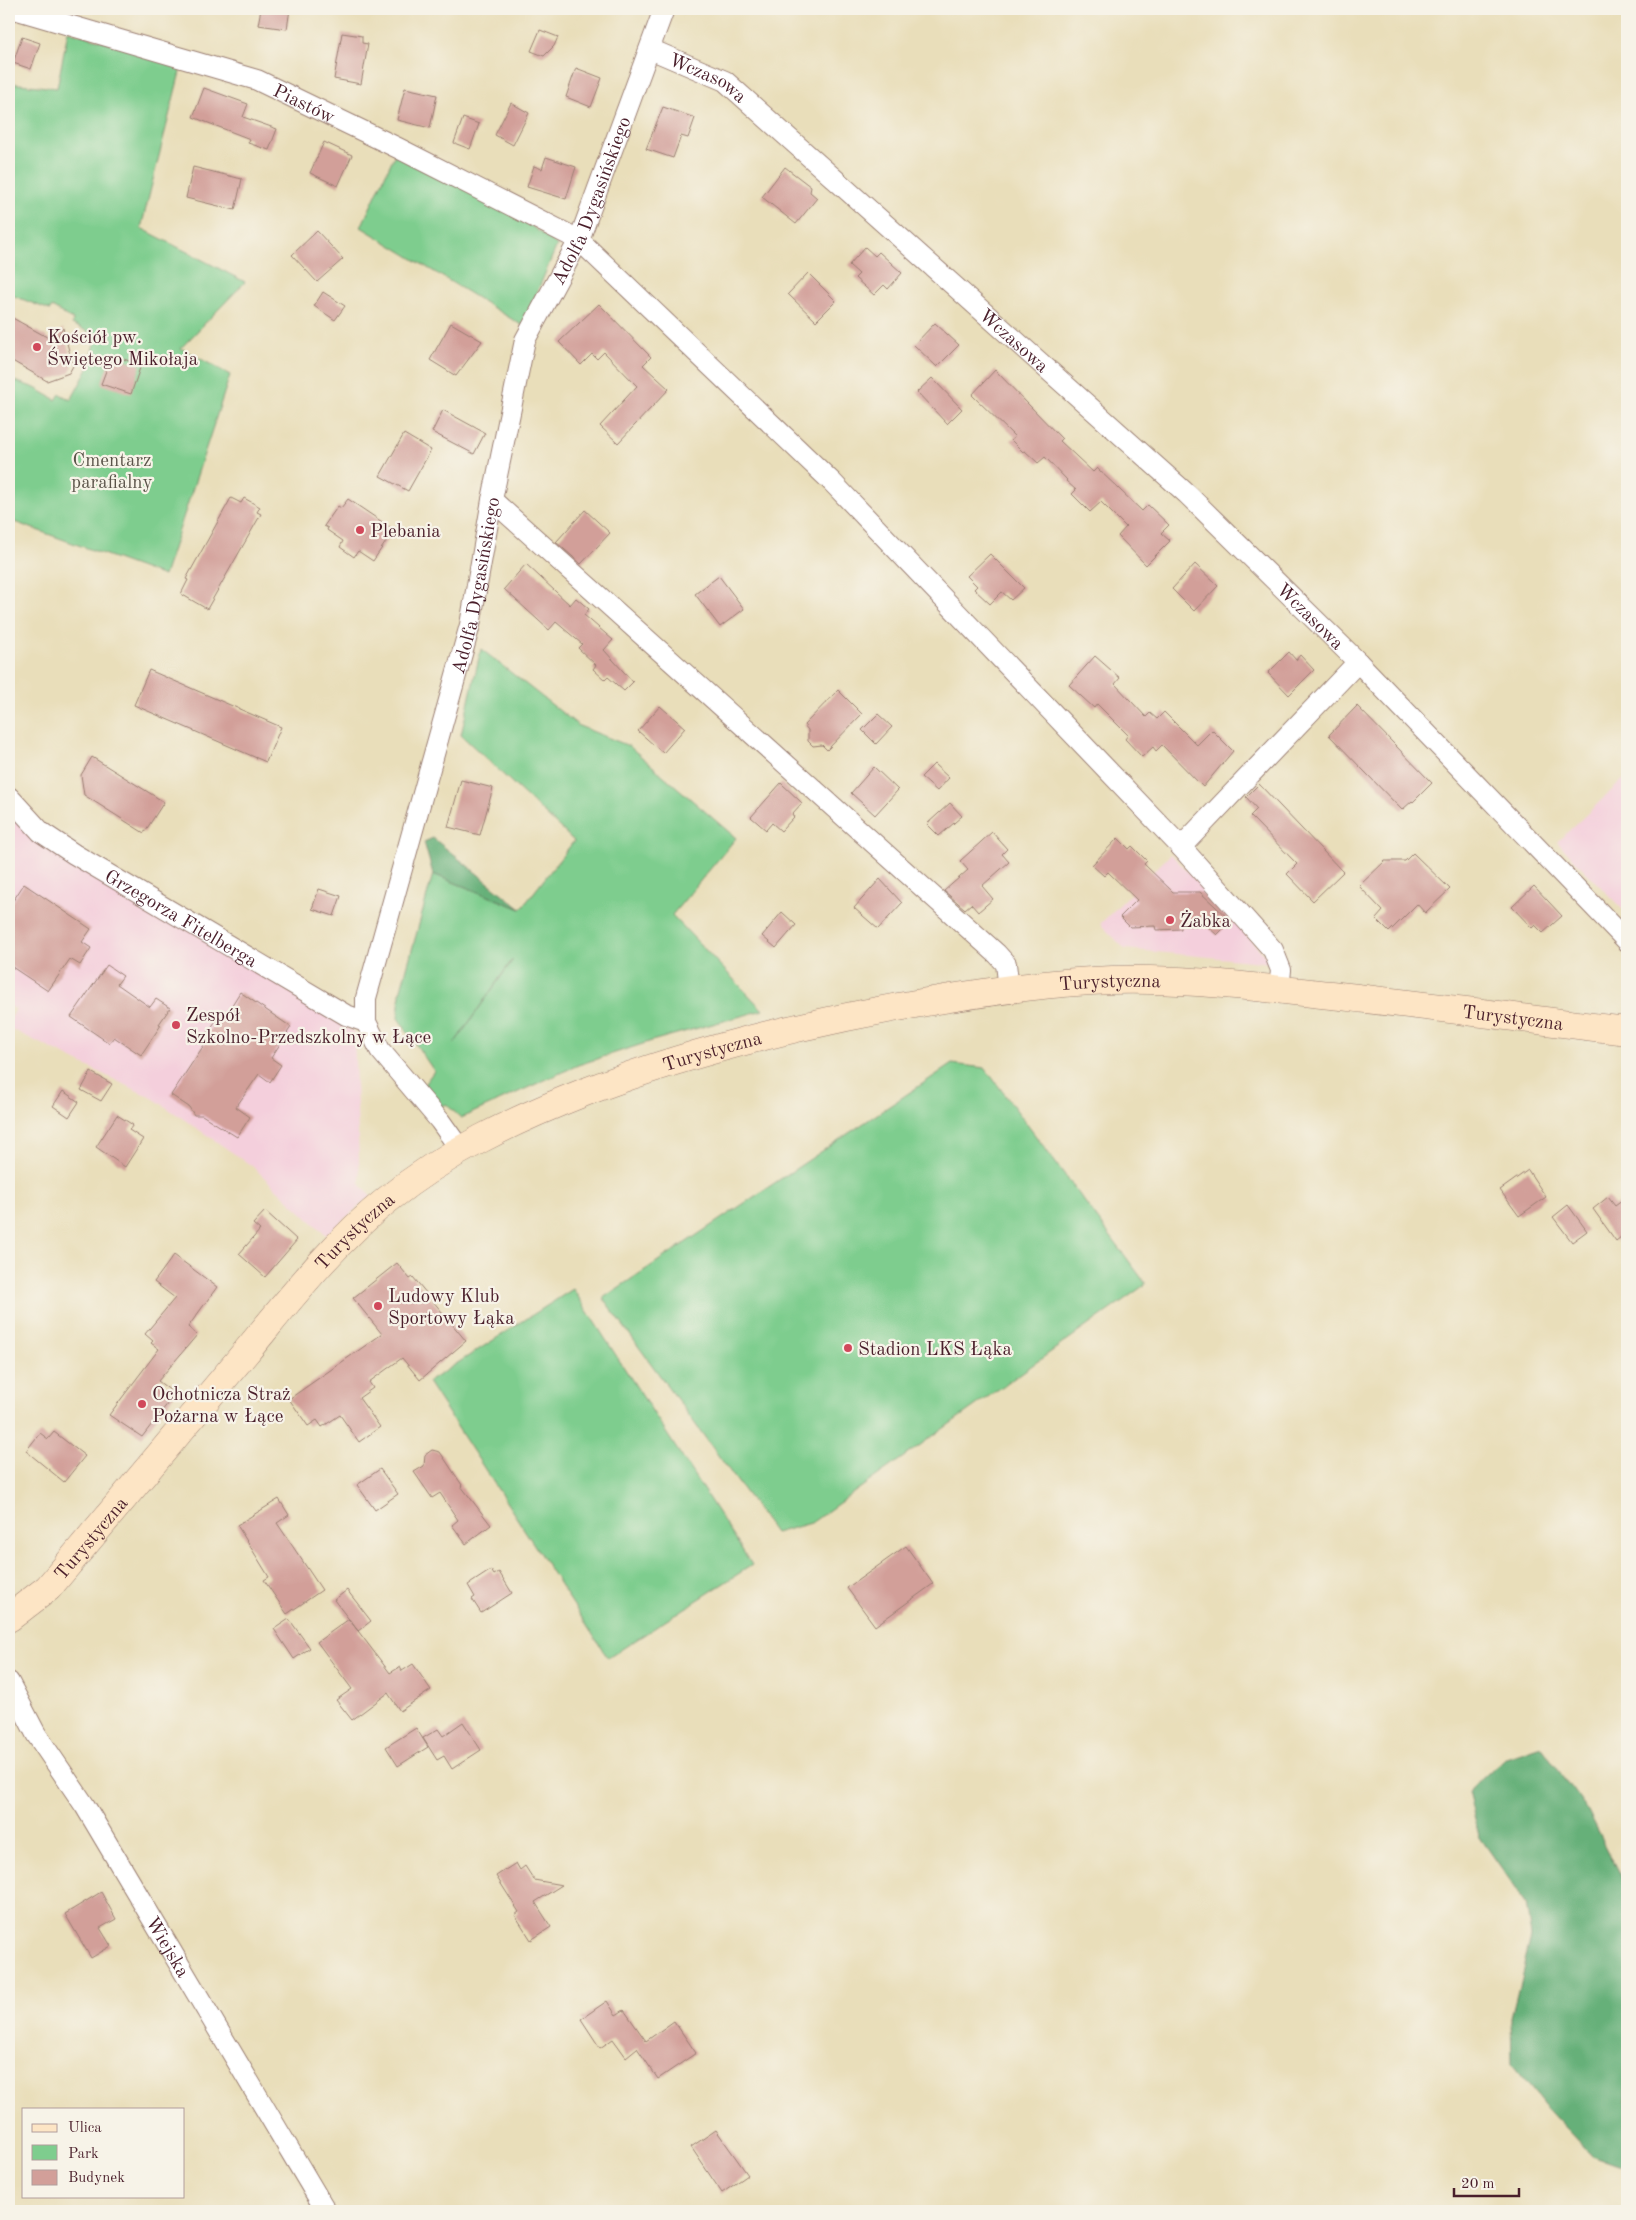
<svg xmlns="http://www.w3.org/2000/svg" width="1636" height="2220" viewBox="0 0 1636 2220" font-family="'Old Standard TT',serif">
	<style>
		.built { fill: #f4cfdc }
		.green { fill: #7ecd8e; stroke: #64765c; fill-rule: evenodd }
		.forest { fill: #66b079; stroke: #586852 }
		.building { fill: #d29f99 }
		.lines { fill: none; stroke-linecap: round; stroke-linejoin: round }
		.street-casing { stroke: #9a7e72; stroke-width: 22 }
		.secondary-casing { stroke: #9a7e72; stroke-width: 29 }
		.street { stroke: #fff; stroke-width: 20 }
		.secondary { stroke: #fde5c5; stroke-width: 28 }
		.poi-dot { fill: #d1495b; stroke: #f7f3e8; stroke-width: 2 }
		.labels { text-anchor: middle; stroke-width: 4.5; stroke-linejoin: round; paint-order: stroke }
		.street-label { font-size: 19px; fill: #4a1f2b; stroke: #f7f3e8 }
		.poi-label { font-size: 19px; fill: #4a1f2b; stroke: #f7f3e8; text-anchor: start }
		.park-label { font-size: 19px; fill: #5a5349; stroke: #f7f3e8 }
	</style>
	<rect width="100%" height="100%" fill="#f7f3e8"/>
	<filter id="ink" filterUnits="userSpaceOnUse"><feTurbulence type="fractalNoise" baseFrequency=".02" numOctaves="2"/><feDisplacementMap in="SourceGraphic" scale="10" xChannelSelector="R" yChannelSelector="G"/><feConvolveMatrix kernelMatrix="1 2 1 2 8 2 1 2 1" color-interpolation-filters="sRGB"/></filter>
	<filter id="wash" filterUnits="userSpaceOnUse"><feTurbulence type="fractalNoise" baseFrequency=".0096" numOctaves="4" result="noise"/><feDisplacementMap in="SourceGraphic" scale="20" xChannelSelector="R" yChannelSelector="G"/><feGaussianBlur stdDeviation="1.12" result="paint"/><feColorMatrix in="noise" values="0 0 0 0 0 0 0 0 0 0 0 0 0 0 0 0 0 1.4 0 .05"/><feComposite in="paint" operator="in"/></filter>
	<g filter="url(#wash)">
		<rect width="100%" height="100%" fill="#e9deba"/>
		<!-- built -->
		<path class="built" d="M 1627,776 L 1627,914 L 1557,842 Z
			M 9,819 L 12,819 L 354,1032 L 360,1184 L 371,1196 L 326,1235 L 252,1166 L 154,1099 L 9,1028 L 9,1022 L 16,1009 L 9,1006 Z
			M 1171,854 L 1272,963 L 1125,949 L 1100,924 Z"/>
		<!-- green -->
		<path class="green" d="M 68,31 L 182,64 L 141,228 L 245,282 L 181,348 L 230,375 L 164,576 L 9,520 L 9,379 L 35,388 L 56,400 L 60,394 L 71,400 L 89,367 L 97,336 L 72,324 L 73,320 L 52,307 L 50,310 L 9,294 L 9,83 L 57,88 Z
			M 395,154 L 507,208 L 557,245 L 523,326 L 361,227 Z
			M 481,649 L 579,726 L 629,746 L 736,838 L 672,915 L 763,1010 L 655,1040 L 578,1065 L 461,1118 L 446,1104 L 441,1107 L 423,1086 L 434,1071 L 398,1018 L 400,993 L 433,874 L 521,909 L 574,841 L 461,735 ZM 512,960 L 454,1044 L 512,961 Z
			M 952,1064 L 985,1068 L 1146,1284 L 811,1523 L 775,1533 L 603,1298 Z
			M 573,1289 L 752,1565 L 608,1658 L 428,1382 Z"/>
		<!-- forest -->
		<path class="forest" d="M 433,838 L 521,909 L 433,874 L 424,842 Z
			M 1541,1746 L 1587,1810 L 1627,1888 L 1627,2168 L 1593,2156 L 1550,2111 L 1512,2064 L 1511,2017 L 1531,1937 L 1526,1903 L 1479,1836 L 1468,1792 L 1503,1759 Z"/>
		<g id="blocks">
			<!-- building -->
			<path class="building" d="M 261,9 L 290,9 L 287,29 L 258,25 Z
				M 540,30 L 558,37 L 554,46 L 544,56 L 531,51 Z
				M 342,33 L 362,36 L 362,43 L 368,44 L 361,84 L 334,79 Z
				M 22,37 L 40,43 L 31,69 L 13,63 Z
				M 576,68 L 602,78 L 591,107 L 566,97 Z
				M 204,88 L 248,104 L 243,117 L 277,129 L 269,150 L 248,143 L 250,139 L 193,117 Z
				M 405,88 L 437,95 L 430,128 L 397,120 Z
				M 511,103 L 529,113 L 513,145 L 495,135 Z
				M 663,107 L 695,118 L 688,138 L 681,136 L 673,158 L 646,149 Z
				M 463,118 L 479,124 L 470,149 L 454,143 Z
				M 324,142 L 352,155 L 338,186 L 310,173 Z
				M 546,157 L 576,167 L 566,199 L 527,187 L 534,166 L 542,169 Z
				M 193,167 L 242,179 L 235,210 L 186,198 Z
				M 785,167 L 811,187 L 810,192 L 817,198 L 796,224 L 762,197 Z
				M 317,231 L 343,259 L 317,282 L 292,255 Z
				M 865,247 L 875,256 L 879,252 L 902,273 L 888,289 L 884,285 L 874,295 L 855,278 L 859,274 L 849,265 Z
				M 808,273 L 836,301 L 816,321 L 788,294 Z
				M 323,292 L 345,306 L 335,320 L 314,306 Z
				M 599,304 L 651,357 L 643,365 L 669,389 L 618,443 L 600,426 L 637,386 L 604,352 L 597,359 L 592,354 L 581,365 L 559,342 Z
				M 9,316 L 54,341 L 63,328 L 73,366 L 69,373 L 47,381 L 9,359 Z
				M 451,323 L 482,341 L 456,376 L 430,360 Z
				M 935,323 L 959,345 L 937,367 L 914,345 Z
				M 112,355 L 141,365 L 131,394 L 101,384 Z
				M 995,370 L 1062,439 L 1060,441 L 1093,472 L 1097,468 L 1142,511 L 1148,505 L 1169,525 L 1161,533 L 1170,541 L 1146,565 L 1118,536 L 1126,527 L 1101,502 L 1090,512 L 1072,494 L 1076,490 L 1066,481 L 1067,480 L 1045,457 L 1038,463 L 1025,451 L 1023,452 L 1011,440 L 1015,437 L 972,395 Z
				M 932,378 L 962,409 L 947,424 L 917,392 Z
				M 443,410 L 485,433 L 474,454 L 432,432 Z
				M 404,434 L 431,450 L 408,491 L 380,476 Z
				M 231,498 L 241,503 L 244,498 L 260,507 L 257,512 L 261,514 L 207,609 L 181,594 L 188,580 L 186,579 Z
				M 348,499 L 394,530 L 373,561 L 358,551 L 354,557 L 340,547 L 343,541 L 327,530 L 328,528 L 324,526 L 338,506 L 341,508 Z
				M 585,510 L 610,533 L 581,564 L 556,542 Z
				M 990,554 L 1024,588 L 1011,600 L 1002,592 L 990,604 L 974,589 L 977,586 L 967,576 Z
				M 526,564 L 570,605 L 576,598 L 589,609 L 584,615 L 613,640 L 604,650 L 633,682 L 624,691 L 608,677 L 605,680 L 593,669 L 596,665 L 578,648 L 582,644 L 556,622 L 549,630 L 504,589 Z
				M 1195,564 L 1218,586 L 1194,611 L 1172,589 Z
				M 719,576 L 744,609 L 720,627 L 695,594 Z
				M 1289,652 L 1296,660 L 1300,655 L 1314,670 L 1289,695 L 1268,673 Z
				M 1095,656 L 1120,678 L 1115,684 L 1146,717 L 1150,713 L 1157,719 L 1164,712 L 1197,745 L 1212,730 L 1233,751 L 1203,787 L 1162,745 L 1156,751 L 1153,747 L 1142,757 L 1125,739 L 1128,735 L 1097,704 L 1094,708 L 1069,685 Z
				M 149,670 L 281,727 L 266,762 L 134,705 Z
				M 838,690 L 862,714 L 827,750 L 822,745 L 813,746 L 808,741 L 808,730 L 804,725 Z
				M 660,706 L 685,728 L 663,753 L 638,731 Z
				M 1357,706 L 1432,783 L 1413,802 L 1412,801 L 1402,810 L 1329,735 Z
				M 878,714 L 892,727 L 876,744 L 862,730 Z
				M 92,757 L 164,802 L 144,833 L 84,795 L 81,775 Z
				M 934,764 L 949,778 L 937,791 L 921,777 Z
				M 874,767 L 898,790 L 875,815 L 851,793 Z
				M 461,780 L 493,788 L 480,835 L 448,827 Z
				M 781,783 L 802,803 L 792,814 L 794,817 L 781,831 L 772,823 L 766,830 L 751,817 Z
				M 1259,784 L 1343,872 L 1313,901 L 1287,874 L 1297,864 L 1250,816 L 1257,809 L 1246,797 Z
				M 950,803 L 962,816 L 939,836 L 927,824 Z
				M 992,832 L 1007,849 L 1002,854 L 1009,862 L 982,886 L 993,899 L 978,912 L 971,904 L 965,909 L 944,891 L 968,870 L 960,861 Z
				M 1118,838 L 1129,849 L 1132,846 L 1147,861 L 1144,864 L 1173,892 L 1200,892 L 1231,921 L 1217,935 L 1207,926 L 1181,926 L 1181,929 L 1156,930 L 1155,926 L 1130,927 L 1120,917 L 1137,900 L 1108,872 L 1104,876 L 1092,865 Z
				M 1413,853 L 1450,889 L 1425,913 L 1417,904 L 1389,932 L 1376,919 L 1383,911 L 1359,886 L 1385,861 L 1405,861 Z
				M 880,879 L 902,903 L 878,929 L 854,908 Z
				M 24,884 L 91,929 L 82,942 L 91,948 L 80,965 L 70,959 L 48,991 L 9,965 L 9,907 Z
				M 1534,886 L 1562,916 L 1543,933 L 1535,925 L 1532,928 L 1512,907 Z
				M 319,889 L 341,896 L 334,916 L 312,909 Z
				M 782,912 L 796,925 L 776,948 L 762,936 Z
				M 107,965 L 123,976 L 117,984 L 150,1007 L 156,999 L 170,1008 L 159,1024 L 161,1025 L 141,1055 L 114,1037 L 109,1043 L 71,1017 Z
				M 240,992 L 291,1027 L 271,1058 L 281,1065 L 270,1082 L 259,1074 L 236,1107 L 250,1117 L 237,1137 L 202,1115 L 194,1115 L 189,1107 L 171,1095 L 208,1039 L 205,1037 L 221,1013 L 225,1016 Z
				M 91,1072 L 112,1084 L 101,1101 L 81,1090 Z
				M 63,1091 L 79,1102 L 69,1117 L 53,1106 Z
				M 117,1115 L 133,1125 L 129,1130 L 143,1139 L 125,1167 L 96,1147 Z
				M 1528,1170 L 1546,1197 L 1519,1216 L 1500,1190 Z
				M 1608,1197 L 1615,1206 L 1627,1197 L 1627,1232 L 1616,1241 L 1593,1209 Z
				M 1568,1205 L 1587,1231 L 1572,1242 L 1553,1217 Z
				M 265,1211 L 297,1240 L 265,1277 L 239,1254 L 260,1230 L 253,1224 Z
				M 174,1255 L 217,1287 L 188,1327 L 197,1335 L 158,1381 L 175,1394 L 142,1437 L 109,1415 L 159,1349 L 151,1343 L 153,1341 L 145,1334 L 175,1298 L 154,1282 Z
				M 397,1263 L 410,1279 L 413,1277 L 466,1341 L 420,1380 L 402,1358 L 369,1382 L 373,1388 L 359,1398 L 380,1427 L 359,1442 L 340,1415 L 322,1427 L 317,1420 L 308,1426 L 289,1399 L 382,1334 L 353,1298 Z
				M 54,1432 L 85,1456 L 64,1482 L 26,1451 L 40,1433 L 48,1439 Z
				M 432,1450 L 440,1452 L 462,1485 L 461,1486 L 491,1525 L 466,1544 L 452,1525 L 458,1520 L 440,1493 L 432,1498 L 414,1472 L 424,1466 L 425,1455 Z
				M 380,1469 L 398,1494 L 375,1510 L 357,1485 Z
				M 279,1499 L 289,1515 L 277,1523 L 322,1590 L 287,1614 L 264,1580 L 269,1577 L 237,1525 Z
				M 906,1546 L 933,1584 L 875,1626 L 847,1588 Z
				M 491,1570 L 494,1575 L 499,1572 L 512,1593 L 481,1613 L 472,1599 L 475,1597 L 468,1585 Z
				M 347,1590 L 371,1621 L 358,1631 L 334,1600 Z
				M 289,1619 L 310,1648 L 294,1659 L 274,1629 Z
				M 349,1619 L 390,1673 L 400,1667 L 402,1671 L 413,1664 L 431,1690 L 400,1711 L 388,1693 L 352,1720 L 336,1700 L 352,1689 L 317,1642 Z
				M 463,1722 L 481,1750 L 452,1769 L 444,1756 L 437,1760 L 423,1738 L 438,1729 L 443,1736 Z
				M 416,1728 L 428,1747 L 398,1766 L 386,1747 Z
				M 516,1863 L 520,1870 L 525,1866 L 534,1880 L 562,1885 L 535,1902 L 551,1927 L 531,1940 L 515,1915 L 519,1912 L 496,1876 Z
				M 101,1892 L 116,1919 L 100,1928 L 111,1946 L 91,1958 L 65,1914 Z
				M 607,2001 L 616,2015 L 624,2010 L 646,2041 L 674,2021 L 696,2053 L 658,2079 L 637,2048 L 626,2057 L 613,2039 L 600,2048 L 581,2019 Z
				M 716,2130 L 748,2175 L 722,2193 L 691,2147 Z"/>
		</g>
	</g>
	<g filter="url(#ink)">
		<use href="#blocks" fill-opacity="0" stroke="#9a7e72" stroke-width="1"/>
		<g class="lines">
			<!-- street casing -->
			<g class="street-casing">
				<g id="street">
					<path id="s1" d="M 14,9 L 257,80 L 398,148 L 579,240 L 832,482 L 1181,847 L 1273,950 L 1281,970 L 1279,990"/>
					<path id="s2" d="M 650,49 L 725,81 L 1187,494 L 1358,662 L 1627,941"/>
					<path d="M 492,500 L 997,954 L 1006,964 L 1009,989"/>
					<path id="s3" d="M 9,797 L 41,832 L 74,854 L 346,1015 L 366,1022"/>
					<path d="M 1181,847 L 1358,662"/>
					<path id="s4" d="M 460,1149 L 440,1121 L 380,1050 L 366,1022 L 366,998 L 470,625 L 492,500 L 525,340 L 579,240 L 664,9"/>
					<path id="s5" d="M 9,1682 L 36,1734 L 85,1806 L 326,2211"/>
				</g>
			</g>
			<!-- secondary casing -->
			<g class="secondary-casing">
				<g id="secondary">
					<path id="s6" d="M 9,1618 L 48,1588 C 114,1510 180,1431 246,1352 C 290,1299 333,1243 387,1200 C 446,1152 514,1120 585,1092 C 700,1048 822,1019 944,999 C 1012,988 1081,978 1150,980 C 1211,981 1271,989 1331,995 C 1430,1006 1528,1019 1627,1031"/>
				</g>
			</g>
			<!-- street -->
			<use href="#street" class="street"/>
			<!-- secondary -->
			<use href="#secondary" class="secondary"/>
		</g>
	</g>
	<!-- markers -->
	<g class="poi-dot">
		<circle cx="37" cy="347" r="5"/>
		<circle cx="360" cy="530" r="5"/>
		<circle cx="1170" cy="920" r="5"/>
		<circle cx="176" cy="1025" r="5"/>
		<circle cx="378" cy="1306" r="5"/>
		<circle cx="848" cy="1348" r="5"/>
		<circle cx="142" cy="1404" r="5"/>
	</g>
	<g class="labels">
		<!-- street labels -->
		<g class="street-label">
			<text dy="7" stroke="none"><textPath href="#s2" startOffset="65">Wczasowa</textPath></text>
			<text dy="7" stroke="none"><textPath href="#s1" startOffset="306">Piastów</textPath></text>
			<text dy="7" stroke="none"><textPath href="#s4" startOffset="1015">Adolfa Dygasińskiego</textPath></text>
			<text dy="7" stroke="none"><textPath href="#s2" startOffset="470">Wczasowa</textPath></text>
			<text dy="7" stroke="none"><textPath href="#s4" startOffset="610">Adolfa Dygasińskiego</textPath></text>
			<text dy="7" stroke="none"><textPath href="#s2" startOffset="875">Wczasowa</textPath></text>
			<text dy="7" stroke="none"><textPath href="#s3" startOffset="212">Grzegorza Fitelberga</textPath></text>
			<text dy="7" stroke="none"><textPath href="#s6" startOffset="1330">Turystyczna</textPath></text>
			<text dy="7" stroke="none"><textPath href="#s6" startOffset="1735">Turystyczna</textPath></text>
			<text dy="7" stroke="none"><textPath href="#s6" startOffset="925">Turystyczna</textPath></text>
			<text dy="7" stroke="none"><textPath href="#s6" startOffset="520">Turystyczna</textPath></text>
			<text dy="7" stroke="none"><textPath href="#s6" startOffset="115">Turystyczna</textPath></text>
			<text dy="7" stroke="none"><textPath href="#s5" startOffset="309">Wiejska</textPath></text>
		</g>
		<!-- poi labels -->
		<g class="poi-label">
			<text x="47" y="343">Kościół pw.<tspan x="47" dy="22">Świętego Mikołaja</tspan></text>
			<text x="370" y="537">Plebania</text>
			<text x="1180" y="927">Żabka</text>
			<text x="186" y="1021">Zespół<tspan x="186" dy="22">Szkolno-Przedszkolny w Łące</tspan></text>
			<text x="388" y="1302">Ludowy Klub<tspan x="388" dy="22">Sportowy Łąka</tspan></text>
			<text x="858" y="1355">Stadion LKS Łąka</text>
			<text x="152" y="1400">Ochotnicza Straż<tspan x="152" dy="22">Pożarna w Łące</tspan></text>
		</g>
		<!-- park labels -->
		<g class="park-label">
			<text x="112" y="466">Cmentarz<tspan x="112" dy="22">parafialny</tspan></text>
		</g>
	</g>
	<!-- margin -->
	<rect width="1636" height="2220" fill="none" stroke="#f7f3e8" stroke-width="30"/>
	<!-- legend -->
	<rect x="22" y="2108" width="162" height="90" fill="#f7f3e8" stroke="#b29e9c"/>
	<rect x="32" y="2124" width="25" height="8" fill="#fde5c5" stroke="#b29e9c"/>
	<text x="68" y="2132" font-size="15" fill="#4a1f2b">Ulica</text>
	<rect x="32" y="2145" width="25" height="15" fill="#7ecd8e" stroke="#b29e9c"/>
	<text x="68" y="2158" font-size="15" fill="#4a1f2b">Park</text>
	<rect x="32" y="2170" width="25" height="15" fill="#d29f99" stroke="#b29e9c"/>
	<text x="68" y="2182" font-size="15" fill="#4a1f2b">Budynek</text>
	<!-- scale -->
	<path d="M1454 2188v8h65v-8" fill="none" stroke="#4a1f2b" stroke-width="2.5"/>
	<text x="1461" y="2188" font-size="15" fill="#4a1f2b" stroke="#f7f3e8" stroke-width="4" paint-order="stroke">20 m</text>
</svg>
